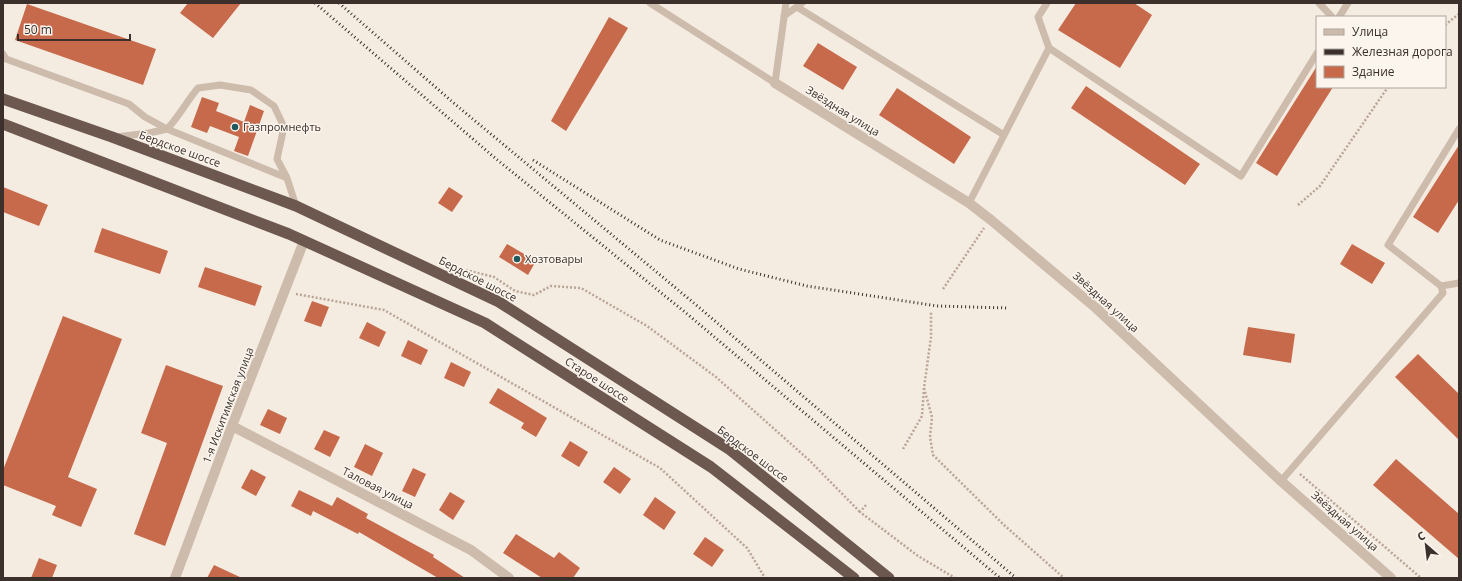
<svg xmlns="http://www.w3.org/2000/svg" width="1462" height="581" viewBox="0 0 1462 581" font-family="'Open Sans',sans-serif">
	<style>
		.building { fill: #c76a4b }
		.lines { fill: none; stroke-linecap: round; stroke-linejoin: round }
		.path { stroke: #b9a596; stroke-width: 2.5; stroke-dasharray: 2 2; stroke-linecap: butt }
		.service { stroke: #cdbbac; stroke-width: 7 }
		.minor { stroke: #cdbbac; stroke-width: 10 }
		.trunk { stroke: #6c584f; stroke-width: 11 }
		.rail { stroke: #3b302b; stroke-width: 3; stroke-dasharray: 1 3; stroke-linecap: butt }
		.poi-dot { fill: #1f595d; stroke: #fbf5ee; stroke-width: 1.5 }
		.labels { text-anchor: middle; stroke-width: 3; stroke-linejoin: round; paint-order: stroke }
		.street-label { font-size: 11px; fill: #3b302b; stroke: #fbf5ee }
		.poi-label { font-size: 11px; fill: #3b302b; stroke: #fbf5ee; text-anchor: start }
	</style>
	<rect width="100%" height="100%" fill="#f4ebe1"/>
	<!-- building -->
	<path class="building" d="M 188,3 L 241,3 L 213,38 L 180,13 Z
		M 1076,3 L 1134,3 L 1152,15 L 1120,68 L 1058,30 Z
		M 27,4 L 156,49 L 143,85 L 15,40 Z
		M 609,17 L 628,28 L 566,131 L 551,121 Z
		M 818,43 L 857,67 L 843,90 L 803,66 Z
		M 1317,66 L 1317,87 L 1333,87 L 1277,176 L 1256,163 Z
		M 1086,86 L 1200,164 L 1185,185 L 1071,108 Z
		M 897,88 L 971,137 L 954,164 L 879,115 Z
		M 202,97 L 219,103 L 216,111 L 244,122 L 250,105 L 264,111 L 248,156 L 234,151 L 239,137 L 210,126 L 207,133 L 191,127 Z
		M 1459,145 L 1459,200 L 1438,233 L 1413,217 Z
		M 3,187 L 48,205 L 39,226 L 3,212 Z
		M 449,187 L 463,196 L 452,212 L 438,203 Z
		M 102,228 L 168,251 L 160,274 L 94,252 Z
		M 507,244 L 536,261 L 528,275 L 499,257 Z
		M 1352,244 L 1385,263 L 1372,284 L 1340,264 Z
		M 205,267 L 262,286 L 255,306 L 198,287 Z
		M 312,301 L 329,307 L 321,327 L 304,321 Z
		M 63,316 L 122,339 L 68,477 L 97,489 L 81,527 L 52,515 L 56,506 L 3,485 L 3,470 Z
		M 367,322 L 386,332 L 379,347 L 359,338 Z
		M 1248,327 L 1295,334 L 1291,363 L 1243,355 Z
		M 408,340 L 428,350 L 421,365 L 401,356 Z
		M 1418,354 L 1459,394 L 1459,440 L 1395,377 Z
		M 451,362 L 471,372 L 464,387 L 444,378 Z
		M 166,365 L 223,386 L 165,546 L 134,534 L 167,443 L 141,433 Z
		M 498,388 L 547,418 L 536,437 L 521,428 L 524,423 L 489,403 Z
		M 268,409 L 287,418 L 280,434 L 260,425 Z
		M 324,430 L 340,437 L 330,457 L 314,449 Z
		M 570,441 L 588,452 L 579,467 L 561,456 Z
		M 365,444 L 383,453 L 372,476 L 354,467 Z
		M 1396,459 L 1459,514 L 1459,559 L 1373,485 Z
		M 614,467 L 631,479 L 620,494 L 603,482 Z
		M 413,468 L 426,474 L 415,497 L 402,491 Z
		M 251,469 L 266,477 L 256,496 L 241,488 Z
		M 299,490 L 332,506 L 337,497 L 368,514 L 366,518 L 434,555 L 433,557 L 465,578 L 438,578 L 359,532 L 358,534 L 313,511 L 311,516 L 291,506 Z
		M 450,492 L 465,501 L 453,520 L 439,510 Z
		M 655,497 L 676,512 L 664,530 L 643,515 Z
		M 516,534 L 554,558 L 559,552 L 580,568 L 573,578 L 542,578 L 503,553 Z
		M 705,537 L 724,550 L 712,567 L 693,554 Z
		M 39,558 L 57,565 L 52,578 L 31,578 Z
		M 214,565 L 242,578 L 207,578 Z"/>
	<g class="lines">
		<!-- path -->
		<path class="path" d="M 1445,25 L 1459,14
			M 1298,205 L 1320,186 L 1388,87
			M 462,269 L 494,277 L 515,291 L 534,295 L 551,286 L 581,288 L 647,326 L 716,377 L 809,460 L 860,512
			M 943,289 L 984,228
			M 296,294 L 384,310 L 660,468 L 747,548 L 765,578
			M 924,388 L 932,417 L 930,437 L 933,455 L 1004,525 L 1064,578
			M 903,449 L 922,416 L 924,388 L 931,337 L 931,312
			M 1300,474 L 1421,578
			M 866,505 L 860,512 L 918,556 L 955,578"/>
		<!-- service -->
		<path class="service" d="M 650,3 L 775,83 L 786,3
			M 1319,3 L 1332,17
			M 797,7 L 1004,135
			M 784,16 L 802,3
			M 1339,17 L 1348,3
			M 1049,48 L 1241,176 L 1317,53
			M 3,54 L 6,59 L 129,104 L 145,117 L 167,129 C 179,117 186,102 198,88 L 220,85 L 251,90 L 274,106 L 284,127 L 277,159 L 287,178
			M 116,137 L 149,133 L 167,129 L 287,178 L 296,206
			M 969,203 L 1049,48 L 1038,17 L 1047,3
			M 1441,286 L 1459,283
			M 1281,481 L 1443,293 L 1441,286 L 1388,245 L 1459,129"/>
		<!-- minor -->
		<path class="minor" d="M 775,83 L 969,203 L 991,220 L 1096,308 L 1281,481 L 1391,578
			M 232,426 L 471,550 L 509,578
			M 175,578 L 232,426 L 304,241"/>
		<!-- trunk -->
		<path class="trunk" d="M 3,99 L 112,137 L 296,206 L 499,302 L 729,449 L 889,578
			M 3,124 L 289,234 L 485,323 L 711,467 L 854,578"/>
		<!-- rail -->
		<path class="rail" d="M 315,3 L 495,158 L 686,313 L 1000,578
			M 339,3 L 456,105 L 695,304 L 1016,578
			M 533,160 L 660,240 L 739,269 L 807,286 L 879,297 L 937,306 L 1007,308"/>
	</g>
	<!-- markers -->
	<g class="poi-dot">
		<circle cx="235" cy="127" r="4"/>
		<circle cx="517" cy="259" r="4"/>
	</g>
	<g class="labels">
		<!-- street labels -->
		<g class="street-label">
			<text transform="translate(843 111) rotate(32)" y="4">Звёздная улица</text>
			<text transform="translate(180 149) rotate(20)" y="4">Бердское шоссе</text>
			<text transform="translate(478 279) rotate(27)" y="4">Бердское шоссе</text>
			<text transform="translate(1106 302) rotate(42)" y="4">Звёздная улица</text>
			<text transform="translate(597 380) rotate(33)" y="4">Старое шоссе</text>
			<text transform="translate(228 405) rotate(-69)" y="4">1-я Искитимская улица</text>
			<text transform="translate(753 454) rotate(37)" y="4">Бердское шоссе</text>
			<text transform="translate(378 488) rotate(27)" y="4">Таловая улица</text>
			<text transform="translate(1345 521) rotate(41)" y="4">Звёздная улица</text>
		</g>
		<!-- poi labels -->
		<g class="poi-label">
			<text x="243" y="131">Газпромнефть</text>
			<text x="525" y="263">Хозтовары</text>
		</g>
	</g>
	<!-- border -->
	<rect width="1462" height="581" fill="none" stroke="#3b302b" stroke-width="8"/>
	<!-- legend -->
	<rect x="1316" y="16" width="130" height="72" fill="#fbf5ee" stroke="#aea6a0"/>
	<rect x="1324" y="29" width="20" height="6" fill="#cdbbac" stroke="#aea6a0"/>
	<text x="1352" y="36" font-size="12" fill="#3b302b">Улица</text>
	<rect x="1324" y="49" width="20" height="6" fill="#3b302b" stroke="#aea6a0"/>
	<text x="1352" y="56" font-size="12" fill="#3b302b">Железная дорога</text>
	<rect x="1324" y="66" width="20" height="12" fill="#c76a4b" stroke="#aea6a0"/>
	<text x="1352" y="76" font-size="12" fill="#3b302b">Здание</text>
	<!-- north arrow -->
	<g transform="translate(1426 545) rotate(332)" stroke="#fbf5ee" stroke-width="3" paint-order="stroke">
	<path d="M0-3L7 15L0 10L-7 15Z" fill="#3b302b"/>
	<text y="-6" font-size="11" font-weight="bold" text-anchor="middle" fill="#3b302b">С</text>
	</g>
	<!-- scale -->
	<path d="M18 34v6h112v-6" fill="none" stroke="#3b302b" stroke-width="2"/>
	<text x="24" y="34" font-size="12" fill="#3b302b" stroke="#fbf5ee" stroke-width="3" paint-order="stroke">50 m</text>
</svg>
